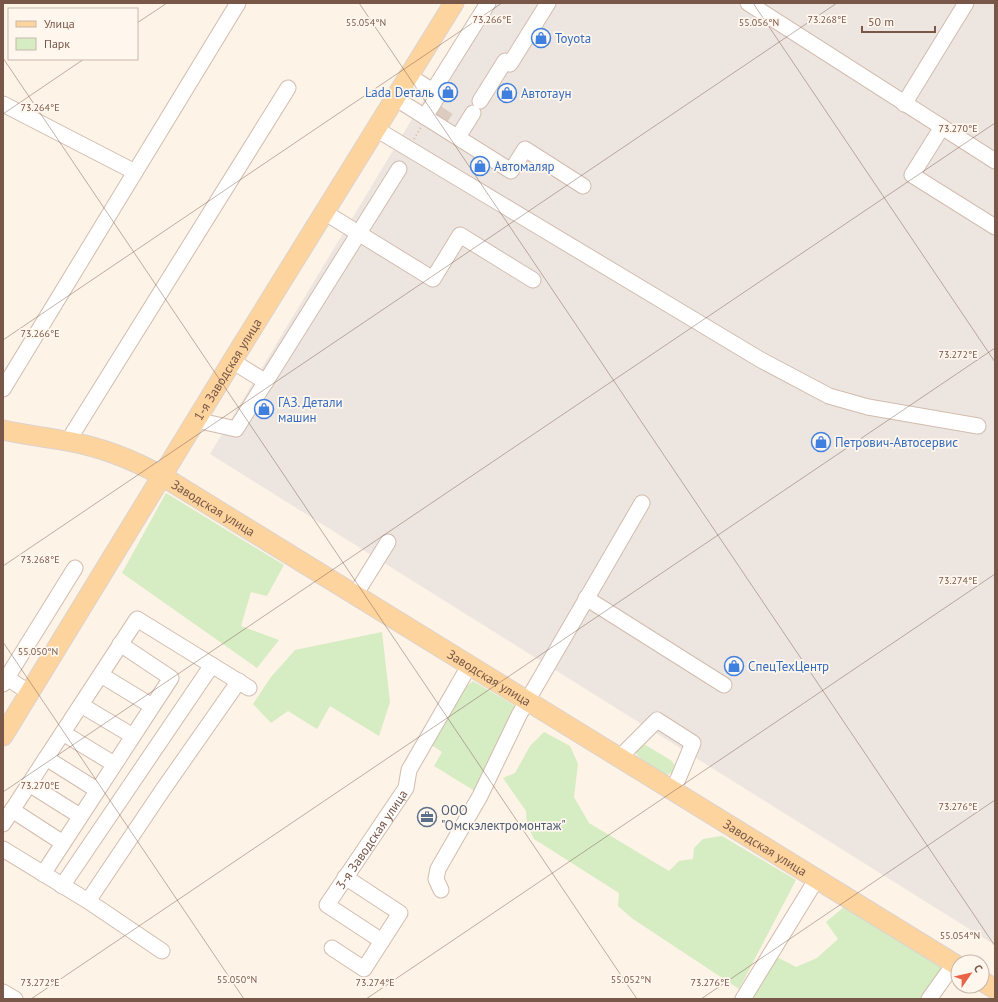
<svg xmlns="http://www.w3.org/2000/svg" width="998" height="1002" viewBox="0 0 998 1002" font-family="'PT Sans',sans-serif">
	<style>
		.industrial { fill: #ede6e0 }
		.green { fill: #d6ecc3 }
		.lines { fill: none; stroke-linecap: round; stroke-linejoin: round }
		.minor-tunnel { stroke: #dcccbf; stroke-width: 15; stroke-dasharray: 15 8; stroke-linecap: butt }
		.minor-casing { stroke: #d2bcae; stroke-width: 17 }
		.major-casing { stroke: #dcd3d0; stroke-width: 21 }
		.path { stroke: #d9b39f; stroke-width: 2; stroke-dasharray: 1 3; stroke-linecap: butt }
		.minor { stroke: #fff; stroke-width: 15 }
		.major { stroke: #fdd49d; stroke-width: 19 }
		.ticks { fill: none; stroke: #785749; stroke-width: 1; stroke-opacity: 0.45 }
		.labels { text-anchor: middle; stroke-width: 3.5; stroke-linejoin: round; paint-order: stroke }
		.shop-label { font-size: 13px; fill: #366cbe; stroke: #fff7ed; text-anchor: start }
		.street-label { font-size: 13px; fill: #785749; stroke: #fff7ed }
		.service-label { font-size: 13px; fill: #4e5e75; stroke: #fff7ed; text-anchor: start }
		.ticks-label { font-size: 10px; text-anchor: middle; fill: #785749; stroke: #fff7ed; stroke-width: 3.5; stroke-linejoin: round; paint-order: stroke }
	</style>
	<rect width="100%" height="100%" fill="#fdf3e6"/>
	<!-- industrial -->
	<path class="industrial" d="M 482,3 L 995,3 L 995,945 L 210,454 Z"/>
	<!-- green -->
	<path class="green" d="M 166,493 L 284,565 L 267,596 L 251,592 L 241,626 L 279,640 L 257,668 L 122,573 Z
		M 382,632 L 390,702 L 379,736 L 330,706 L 317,729 L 288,711 L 271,723 L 253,704 L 271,677 L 295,650 Z
		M 473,681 L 515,706 L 478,793 L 434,766 L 442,752 L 430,744 L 457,694 Z
		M 544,732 L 570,746 L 578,764 L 574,797 L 589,823 L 669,871 L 679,861 L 693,859 L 694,848 L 703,839 L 722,836 L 796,880 L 739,989 L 633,919 L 618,906 L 619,893 L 534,839 L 527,825 L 526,811 L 503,778 L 515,773 L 530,746 Z
		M 644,744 L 672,761 L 675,766 L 673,772 L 667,775 L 664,774 C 658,770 632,757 636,749 C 638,746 641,745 644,744 Z
		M 844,907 L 944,967 L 923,999 L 753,999 L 777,957 L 796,967 L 817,958 L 838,939 L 826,922 Z"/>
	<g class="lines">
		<!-- minor-tunnel -->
		<path class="minor-tunnel" d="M 436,112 L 451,122"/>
		<!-- minor casing -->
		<g class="minor-casing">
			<g id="minor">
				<path d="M 748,3 L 995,161"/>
				<path d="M 409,76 L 433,91 L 488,3"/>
				<path d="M 395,98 L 511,171 L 525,149 L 583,186"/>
				<path d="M 480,101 L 505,61 L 510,64 L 548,3"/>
				<path d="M 3,104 L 135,172"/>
				<path d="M 904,104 L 966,3"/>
				<path d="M 425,117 L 439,94 L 433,91"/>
				<path d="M 942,127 L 912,175 L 995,227"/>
				<path d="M 376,129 L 761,360 L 829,396 L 868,407 L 978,426"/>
				<path d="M 458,137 L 473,113"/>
				<path d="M 324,212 L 433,279 L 460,235 L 533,280"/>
				<path d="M 232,361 L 266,382"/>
				<path d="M 3,389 L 238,3"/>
				<path d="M 196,420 L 236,429 L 399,169"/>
				<path d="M 68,441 L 288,88"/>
				<path d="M 355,595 L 388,542"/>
				<path d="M 586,598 L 724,685"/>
				<path d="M 101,675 L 152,706"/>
				<path d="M 7,678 L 30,693"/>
				<path d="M 3,684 L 75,568"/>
				<path d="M 81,705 L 133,736"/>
				<path d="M 63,733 L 114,764"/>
				<path d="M 46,758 L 97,790"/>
				<path d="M 619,758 L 657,720 L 693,743 L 673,791"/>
				<path d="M 29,784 L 80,816"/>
				<path d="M 12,810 L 63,843"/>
				<path d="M 3,824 L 137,619 L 249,688"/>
				<path d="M 3,849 L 88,901 L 162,951"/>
				<path d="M 43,874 L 171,678 L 120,644"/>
				<path d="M 62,886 L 212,665"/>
				<path d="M 441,890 L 436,879 L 438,869 L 480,796 L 519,715 L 642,503"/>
				<path d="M 88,901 L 162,791 L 239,681"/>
				<path id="s1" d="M 382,941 L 327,905 L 406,788 L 409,770 L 469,666"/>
				<path d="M 332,948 L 364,969 L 400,913 L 345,877"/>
				<path d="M 3,992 L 15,999"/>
				<path d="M 743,999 L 816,880"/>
				<path d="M 929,999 L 954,964"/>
			</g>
		</g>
		<!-- major casing -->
		<g class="major-casing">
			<g id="major">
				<path id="s2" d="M 3,430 C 24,435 46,437 67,441 C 100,447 132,459 162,476 L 958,966"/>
				<path id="s3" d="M 3,736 C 80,612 155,487 231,363 C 305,243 380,123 454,3"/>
				<path d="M 982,981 L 995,989"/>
			</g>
		</g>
		<!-- path -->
		<path class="path" d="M 414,139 L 421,127"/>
		<!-- minor -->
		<use href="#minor" class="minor"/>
		<!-- major -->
		<use href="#major" class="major"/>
	</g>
	<!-- ticks -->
	<path class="ticks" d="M 359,3 L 995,946M 753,3 L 995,362M 137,23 L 167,3M 3,58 L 637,999M 3,114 L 84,59M 3,340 L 502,3M 3,566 L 837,3M 3,642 L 244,999M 3,792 L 995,123M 31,999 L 995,348M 366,999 L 995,574M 701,999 L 995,800"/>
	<!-- icons -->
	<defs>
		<g id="shop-ring" transform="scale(1)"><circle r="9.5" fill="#fff7ed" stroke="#3f7fe0" stroke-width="1.5"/><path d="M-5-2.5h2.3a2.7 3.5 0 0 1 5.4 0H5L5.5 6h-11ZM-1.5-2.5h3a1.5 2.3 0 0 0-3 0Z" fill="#3f7fe0"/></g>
		<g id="office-ring" transform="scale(1)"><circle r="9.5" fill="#fff7ed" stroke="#5c6f8a" stroke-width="1.5"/><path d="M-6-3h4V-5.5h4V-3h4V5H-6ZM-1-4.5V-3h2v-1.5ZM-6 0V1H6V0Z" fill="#5c6f8a"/></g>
	</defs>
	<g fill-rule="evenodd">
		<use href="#shop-ring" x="541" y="38"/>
		<use href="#shop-ring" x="448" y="92"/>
		<use href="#shop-ring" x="507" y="93"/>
		<use href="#shop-ring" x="480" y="166"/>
		<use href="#shop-ring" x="264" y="409"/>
		<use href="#shop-ring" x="821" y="442"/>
		<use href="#shop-ring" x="734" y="666"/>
		<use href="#office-ring" x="427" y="817"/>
	</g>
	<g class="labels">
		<!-- shop labels -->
		<g class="shop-label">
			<text x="555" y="43">Toyota</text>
			<text x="434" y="97" text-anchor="end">Lada Dеталь</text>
			<text x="521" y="98">Автотаун</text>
			<text x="494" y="171">Автомаляр</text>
			<text x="278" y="407">ГАЗ. Детали<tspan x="278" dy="15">машин</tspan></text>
			<text x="835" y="447">Петрович-Автосервис</text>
			<text x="748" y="671">СпецТехЦентр</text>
		</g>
		<!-- street labels -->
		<g class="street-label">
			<text dy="5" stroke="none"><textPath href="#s3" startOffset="430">1-я Заводская улица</textPath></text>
			<text dy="5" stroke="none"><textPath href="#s2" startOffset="227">Заводская улица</textPath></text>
			<text dy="5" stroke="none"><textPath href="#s2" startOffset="551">Заводская улица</textPath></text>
			<text dy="5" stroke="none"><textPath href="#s1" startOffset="145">3-я Заводская улица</textPath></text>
			<text dy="5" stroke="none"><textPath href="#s2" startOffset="875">Заводская улица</textPath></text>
		</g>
		<!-- service labels -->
		<g class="service-label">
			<text x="441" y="815">ООО<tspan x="441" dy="15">"Омскэлектромонтаж"</tspan></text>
		</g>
	</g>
	<g class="ticks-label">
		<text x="492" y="23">73.266°E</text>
		<text x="827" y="23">73.268°E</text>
		<text x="366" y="26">55.054°N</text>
		<text x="759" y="26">55.056°N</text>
		<text x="40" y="111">73.264°E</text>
		<text x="958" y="132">73.270°E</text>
		<text x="40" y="337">73.266°E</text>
		<text x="958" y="358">73.272°E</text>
		<text x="40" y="563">73.268°E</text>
		<text x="958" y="584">73.274°E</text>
		<text x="38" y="655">55.050°N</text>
		<text x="40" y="789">73.270°E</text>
		<text x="958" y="810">73.276°E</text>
		<text x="960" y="939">55.054°N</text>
		<text x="237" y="983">55.050°N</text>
		<text x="631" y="983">55.052°N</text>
		<text x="40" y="986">73.272°E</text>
		<text x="375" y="986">73.274°E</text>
		<text x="710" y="986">73.276°E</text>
	</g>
	<!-- border -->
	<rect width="998" height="1002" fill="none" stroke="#785749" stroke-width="8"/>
	<!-- legend -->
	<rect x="8" y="8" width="130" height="52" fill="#fff7ed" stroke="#c9b7ab"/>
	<rect x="16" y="21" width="20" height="6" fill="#fdd49d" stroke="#c9b7ab"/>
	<text x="44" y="28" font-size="12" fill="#785749">Улица</text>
	<rect x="16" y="38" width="20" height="12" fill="#d6ecc3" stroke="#c9b7ab"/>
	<text x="44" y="48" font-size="12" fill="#785749">Парк</text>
	<!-- north arrow -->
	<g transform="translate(970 974) rotate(56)"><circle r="19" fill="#fff7ed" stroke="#c9b7ab"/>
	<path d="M0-3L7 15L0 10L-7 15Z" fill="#eb6347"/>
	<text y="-6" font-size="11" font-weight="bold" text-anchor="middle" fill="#785749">С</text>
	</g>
	<!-- scale -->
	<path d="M862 26v6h73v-6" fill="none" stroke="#785749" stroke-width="2"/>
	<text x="868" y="26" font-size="12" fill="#785749" stroke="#fff7ed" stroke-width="3" paint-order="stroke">50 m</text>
</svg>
